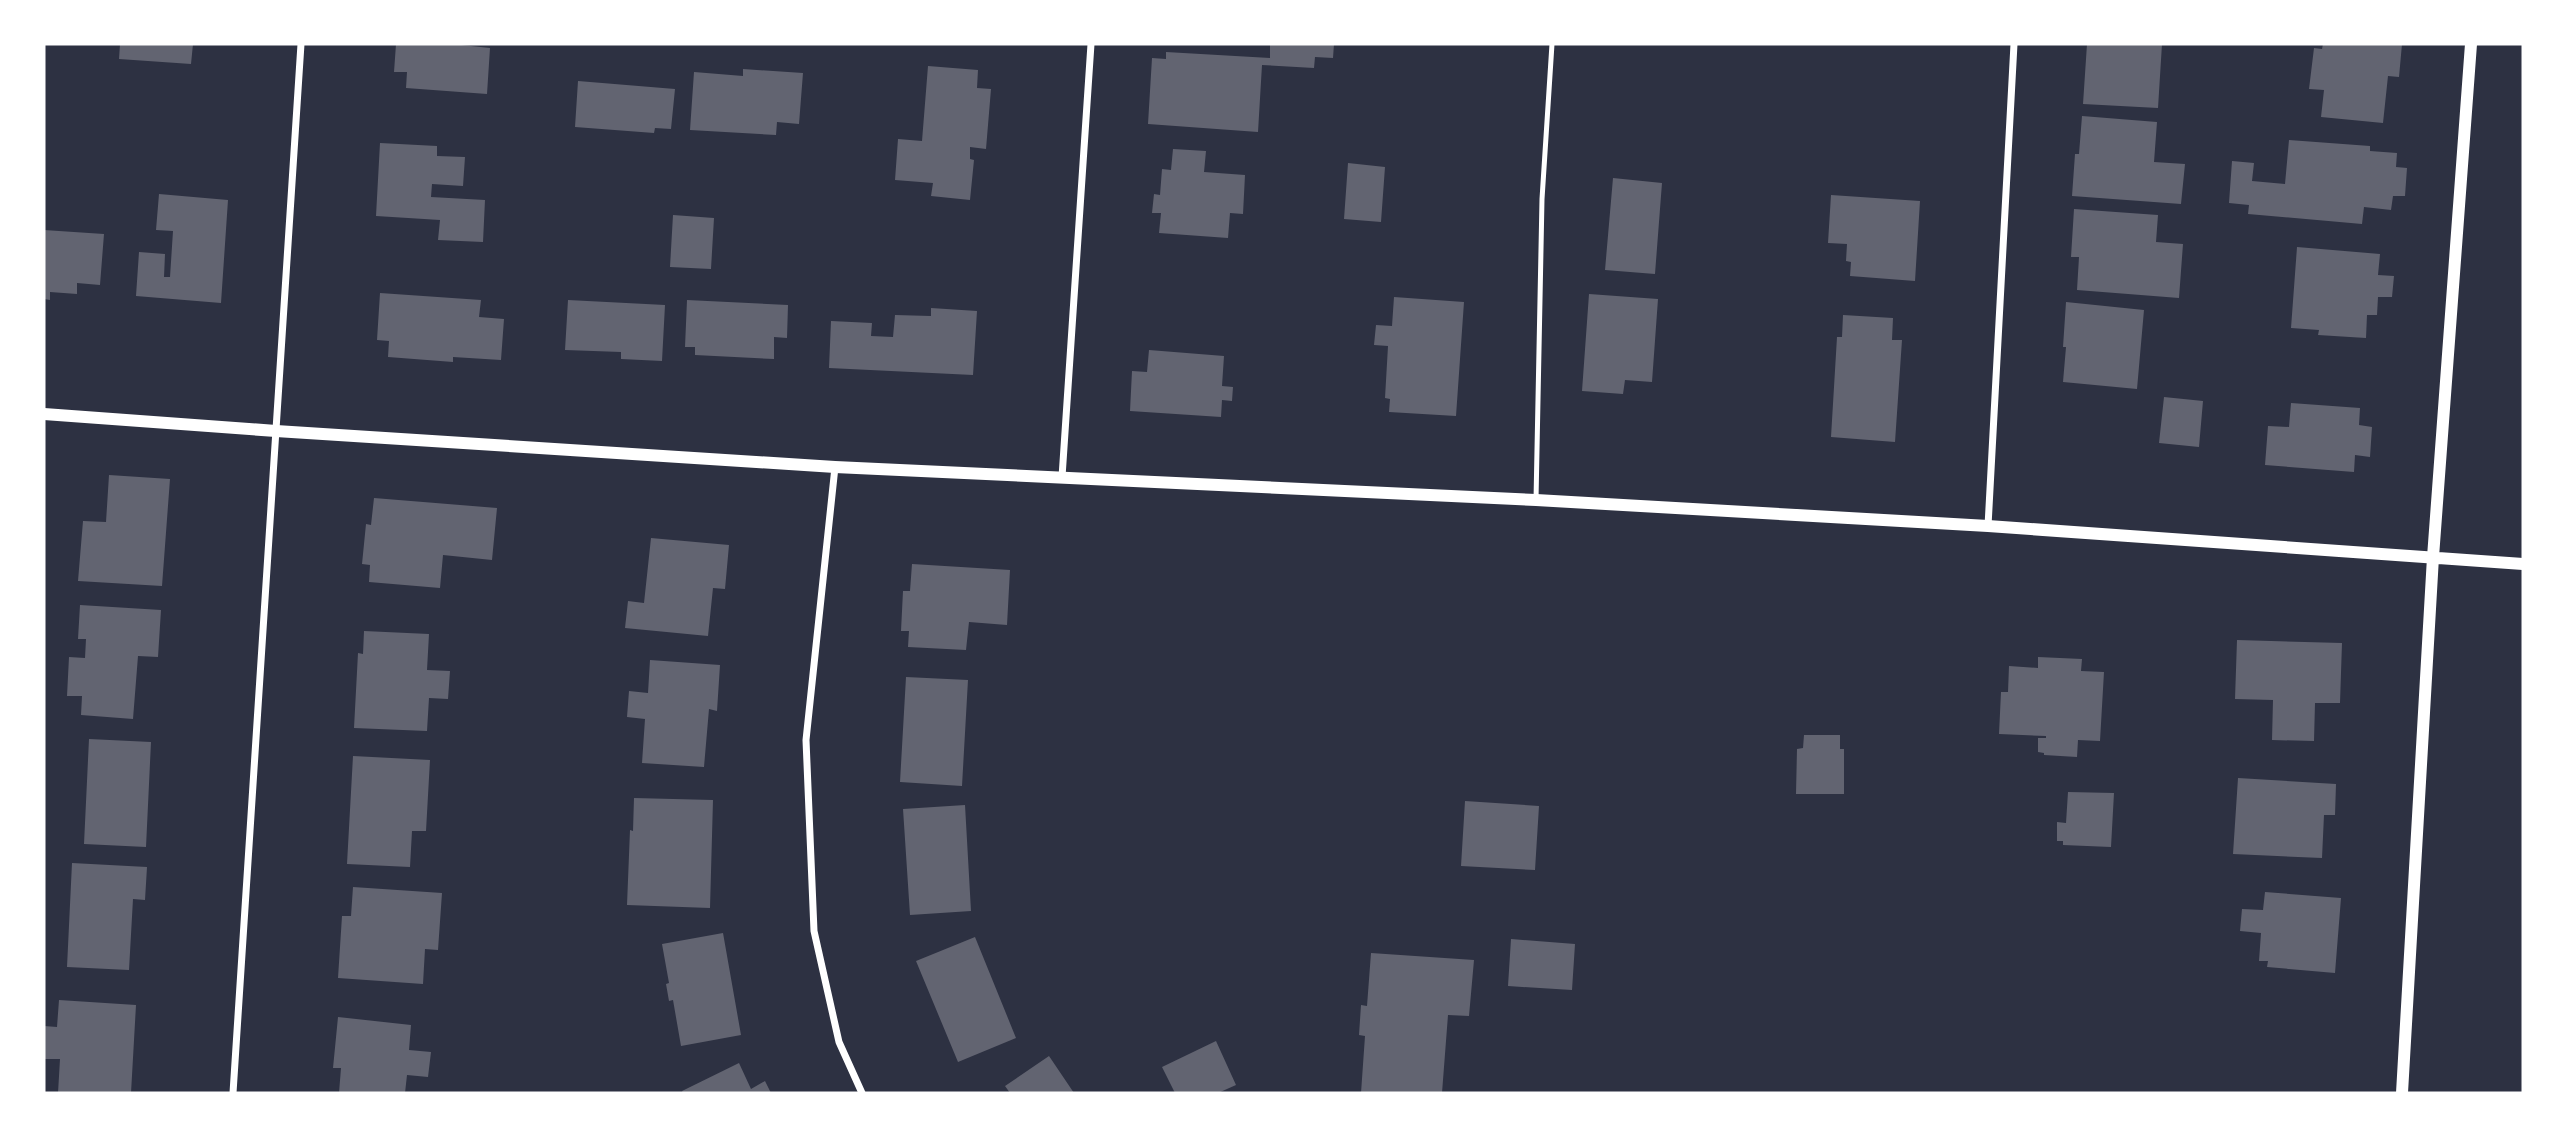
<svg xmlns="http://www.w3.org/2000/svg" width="2567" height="1137" viewBox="0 0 2567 1137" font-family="Roboto,sans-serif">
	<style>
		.building { fill: #626471 }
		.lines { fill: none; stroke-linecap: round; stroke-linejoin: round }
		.service { stroke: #fff; stroke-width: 5 }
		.minor { stroke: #fff; stroke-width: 7 }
		.tertiary { stroke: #fff; stroke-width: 12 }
	</style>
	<rect width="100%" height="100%" fill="#2d3142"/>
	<!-- building -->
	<path class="building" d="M 120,44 L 193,44 L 191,64 L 119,59 Z
		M 396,44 L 452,44 L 490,48 L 487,94 L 406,88 L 407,72 L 394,72 Z
		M 1270,44 L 1334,44 L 1333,58 L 1315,57 L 1314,68 L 1262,65 L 1258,132 L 1148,124 L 1152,58 L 1166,59 L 1166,52 L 1270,58 Z
		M 2087,44 L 2162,44 L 2158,108 L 2083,104 Z
		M 2323,44 L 2402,44 L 2399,77 L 2388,76 L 2383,123 L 2321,117 L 2324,90 L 2309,89 L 2314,48 L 2322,49 Z
		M 928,66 L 978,70 L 977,88 L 991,89 L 986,149 L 970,147 L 970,159 L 974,160 L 970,200 L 931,196 L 933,183 L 895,180 L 898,139 L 922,141 Z
		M 743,69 L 803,73 L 799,124 L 777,122 L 776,135 L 690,130 L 694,72 L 743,76 Z
		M 578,81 L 675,89 L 671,129 L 655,128 L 654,133 L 575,127 Z
		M 2082,116 L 2157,122 L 2154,162 L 2185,164 L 2181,204 L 2072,196 L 2075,154 L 2079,154 Z
		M 2289,140 L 2370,146 L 2370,151 L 2397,153 L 2396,167 L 2407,168 L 2405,196 L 2393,196 L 2391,210 L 2364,207 L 2362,224 L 2248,214 L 2249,205 L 2229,203 L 2232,161 L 2254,163 L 2252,181 L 2285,184 Z
		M 380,143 L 437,146 L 437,156 L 465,157 L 463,186 L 432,184 L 431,197 L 485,200 L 483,242 L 438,240 L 440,220 L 376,216 Z
		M 1173,149 L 1206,151 L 1204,172 L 1245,175 L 1243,214 L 1230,213 L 1228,238 L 1159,233 L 1161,213 L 1152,213 L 1154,194 L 1160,195 L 1162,169 L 1171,170 Z
		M 1348,163 L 1385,167 L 1381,222 L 1344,219 Z
		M 1613,178 L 1662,183 L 1655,274 L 1605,270 Z
		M 159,194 L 228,200 L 221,303 L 136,296 L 139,252 L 165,254 L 164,277 L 170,277 L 173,231 L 156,230 Z
		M 1831,195 L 1920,201 L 1915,281 L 1850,276 L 1851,262 L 1846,261 L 1847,244 L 1828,243 Z
		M 2074,209 L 2158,215 L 2156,242 L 2183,244 L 2179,298 L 2077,290 L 2079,257 L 2071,257 Z
		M 673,215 L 714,218 L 711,269 L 670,267 Z
		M 44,230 L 104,234 L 100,285 L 77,283 L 77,294 L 50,292 L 50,300 L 44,299 Z
		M 2297,247 L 2380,254 L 2378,275 L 2394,276 L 2392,297 L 2378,297 L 2377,315 L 2367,315 L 2366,338 L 2318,335 L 2319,330 L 2291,328 Z
		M 380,293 L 481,300 L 479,317 L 504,319 L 501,360 L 453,357 L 453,362 L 388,357 L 389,341 L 377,340 Z
		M 1589,294 L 1658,299 L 1652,382 L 1625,380 L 1623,394 L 1582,391 Z
		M 1394,297 L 1464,302 L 1456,416 L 1389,412 L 1390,399 L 1385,398 L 1388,346 L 1374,345 L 1376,325 L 1392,326 Z
		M 568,300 L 665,305 L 662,361 L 621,359 L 621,352 L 565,350 Z
		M 687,300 L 788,305 L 787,338 L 774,337 L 774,359 L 695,355 L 695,347 L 685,347 Z
		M 2066,302 L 2144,310 L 2137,389 L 2063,382 L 2066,347 L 2063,347 Z
		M 931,308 L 977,311 L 973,375 L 829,368 L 831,321 L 872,323 L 871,336 L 893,337 L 895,315 L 931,316 Z
		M 1843,315 L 1893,318 L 1892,340 L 1902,340 L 1895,442 L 1831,437 L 1837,337 L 1842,337 Z
		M 1149,350 L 1224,356 L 1222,386 L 1233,387 L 1232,401 L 1222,400 L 1221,417 L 1130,411 L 1132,371 L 1147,372 Z
		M 2164,397 L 2203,401 L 2199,447 L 2159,443 Z
		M 2291,403 L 2360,408 L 2359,425 L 2372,427 L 2370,457 L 2355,455 L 2354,472 L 2265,465 L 2268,426 L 2289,427 Z
		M 109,475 L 170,479 L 162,586 L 78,581 L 83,521 L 106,522 Z
		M 374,498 L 497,508 L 492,560 L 443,555 L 440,588 L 369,582 L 370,565 L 362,564 L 366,524 L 371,525 Z
		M 651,538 L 729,545 L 725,589 L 713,588 L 708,636 L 625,628 L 628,601 L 644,603 Z
		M 912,564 L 1010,570 L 1007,625 L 969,622 L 966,650 L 908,647 L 909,631 L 901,631 L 903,591 L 910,591 Z
		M 80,605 L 161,610 L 158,657 L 138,656 L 133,719 L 81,715 L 82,696 L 67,696 L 69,657 L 85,658 L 86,639 L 78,639 Z
		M 364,631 L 429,634 L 427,670 L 450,671 L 448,699 L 429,698 L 427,731 L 354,728 L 358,653 L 363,654 Z
		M 2237,640 L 2342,643 L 2340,703 L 2315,703 L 2314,741 L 2272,740 L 2273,700 L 2235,699 Z
		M 2038,657 L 2082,659 L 2081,671 L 2104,672 L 2100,741 L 2078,740 L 2077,757 L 2044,755 L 2044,753 L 2038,752 L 2038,738 L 2046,738 L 2046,736 L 1999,734 L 2001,692 L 2008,692 L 2009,666 L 2038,668 Z
		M 650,660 L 720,665 L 717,711 L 709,709 L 704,767 L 642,763 L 645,719 L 627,717 L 629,691 L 648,693 Z
		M 906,677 L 968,680 L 962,786 L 900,782 Z
		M 1804,735 L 1840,735 L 1840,749 L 1844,749 L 1844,794 L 1796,794 L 1797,749 L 1803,748 Z
		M 89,739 L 151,742 L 146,847 L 84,844 Z
		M 353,756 L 430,760 L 426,831 L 412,831 L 410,867 L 347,864 Z
		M 2238,778 L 2336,784 L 2335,815 L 2324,815 L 2322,858 L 2233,854 Z
		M 2068,792 L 2114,793 L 2111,847 L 2063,845 L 2063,841 L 2057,841 L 2057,822 L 2066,823 Z
		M 634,798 L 713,800 L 710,908 L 627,905 L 630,830 L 633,831 Z
		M 1465,801 L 1539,806 L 1535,870 L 1461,866 Z
		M 965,805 L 971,911 L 910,915 L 903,809 Z
		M 72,863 L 147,867 L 145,900 L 133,899 L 129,970 L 67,967 Z
		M 353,887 L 442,893 L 438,950 L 425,949 L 423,984 L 338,978 L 342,916 L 351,916 Z
		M 2265,892 L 2341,898 L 2335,973 L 2267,967 L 2268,961 L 2259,961 L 2261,933 L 2240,931 L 2242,909 L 2263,910 Z
		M 723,933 L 741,1035 L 681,1046 L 673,1000 L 669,1001 L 666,984 L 669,983 L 662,944 Z
		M 975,937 L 1016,1038 L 958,1062 L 916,961 Z
		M 1511,939 L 1575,944 L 1572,990 L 1508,986 Z
		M 1371,953 L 1474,960 L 1469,1016 L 1448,1015 L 1442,1093 L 1361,1093 L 1365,1036 L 1359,1035 L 1361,1005 L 1367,1006 Z
		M 59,1000 L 136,1005 L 131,1093 L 58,1093 L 60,1059 L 44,1059 L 44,1026 L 57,1027 Z
		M 338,1017 L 411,1025 L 409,1050 L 431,1052 L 428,1077 L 407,1075 L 405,1093 L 339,1093 L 341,1068 L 333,1068 Z
		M 1216,1041 L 1236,1085 L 1218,1093 L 1175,1093 L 1162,1067 Z
		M 1049,1056 L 1074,1093 L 1010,1093 L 1005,1086 Z
		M 739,1063 L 751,1089 L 765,1081 L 771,1093 L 683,1093 L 682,1091 Z"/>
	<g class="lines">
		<!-- service -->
		<path class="service" d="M 1536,500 L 1542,199 L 1552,44"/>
		<!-- minor -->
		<path class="minor" d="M 835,467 L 806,740 L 814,931 L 839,1042 L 862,1093
			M 1062,477 L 1091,44
			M 1988,526 L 2014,44
			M 233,1093 L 301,44"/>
		<!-- tertiary -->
		<path class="tertiary" d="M 44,414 L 276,431 L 835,467 L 1536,500 L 1988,526 L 2523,564
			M 2402,1093 L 2433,557 L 2471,44"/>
	</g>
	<!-- border -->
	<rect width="2567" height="1137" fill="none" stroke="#ffffff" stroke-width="91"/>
</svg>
